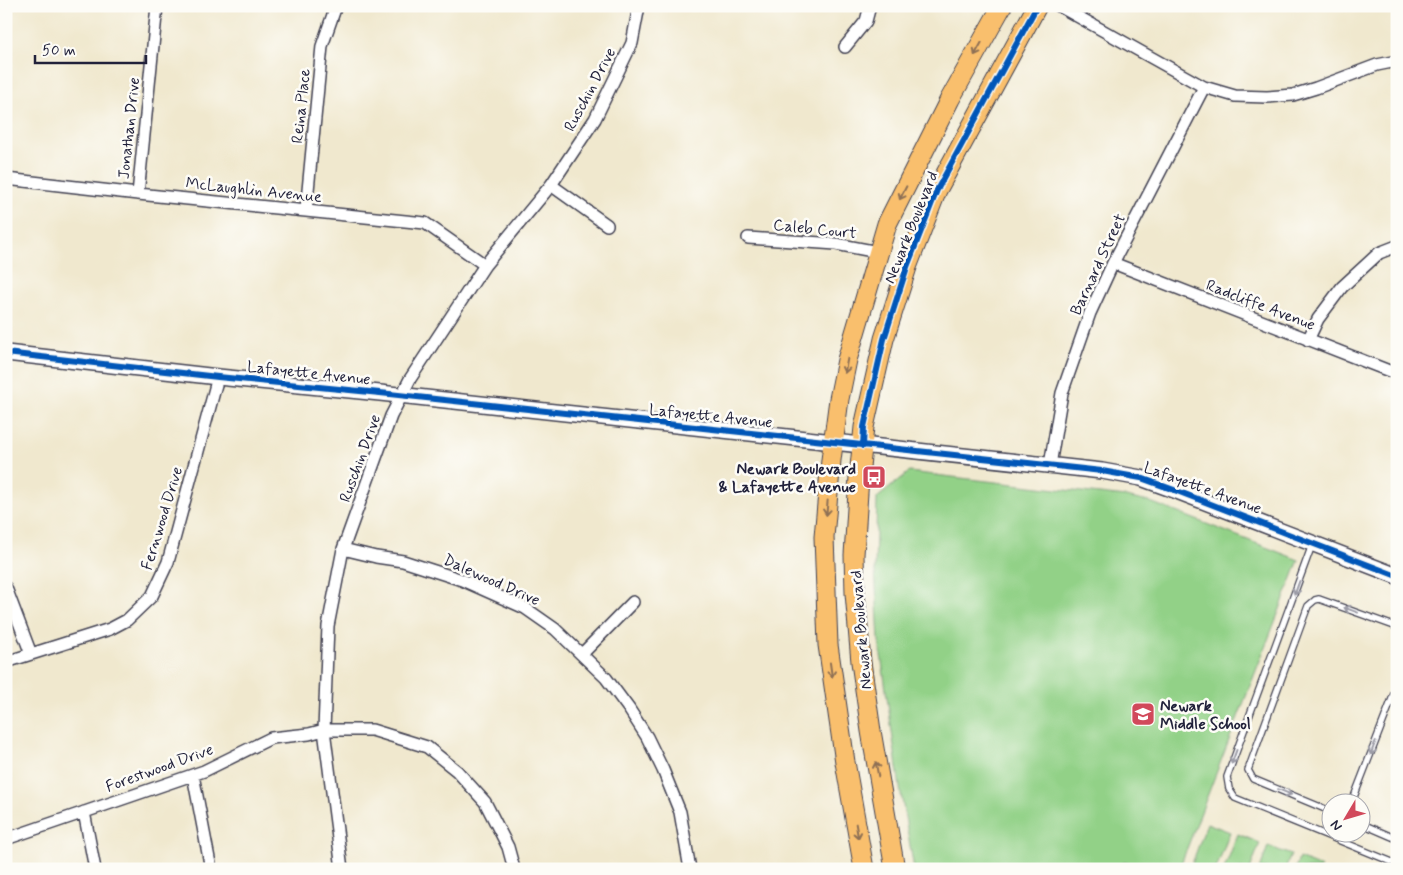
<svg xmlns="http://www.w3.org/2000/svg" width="1403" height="875" viewBox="0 0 1403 875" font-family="Mynerve,sans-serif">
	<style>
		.green { fill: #92d187; stroke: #5a7a61 }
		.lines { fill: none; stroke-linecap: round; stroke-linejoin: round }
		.service-casing { stroke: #414051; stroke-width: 8 }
		.minor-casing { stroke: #414051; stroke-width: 14 }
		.tertiary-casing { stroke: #414051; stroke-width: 18 }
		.primary-casing { stroke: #414051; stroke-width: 21 }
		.service { stroke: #fff; stroke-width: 5.5 }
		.minor { stroke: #fff; stroke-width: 11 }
		.tertiary { stroke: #fff; stroke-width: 15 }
		.primary { stroke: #f9bf6d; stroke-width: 19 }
		.cycleway-casing { stroke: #fdfcf7; stroke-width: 9 }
		.cycleway { stroke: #0057b8; stroke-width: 6 }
		.oneway { stroke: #8e7054 }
		.oneway2 { stroke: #9c9ca7 }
		.labels { text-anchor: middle; stroke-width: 5; stroke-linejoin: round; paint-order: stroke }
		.street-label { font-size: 16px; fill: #22223b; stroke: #fdfcf7 }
		.poi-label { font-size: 16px; font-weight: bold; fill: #22223b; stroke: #fdfcf7; text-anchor: end }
	</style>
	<rect width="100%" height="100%" fill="#fdfcf7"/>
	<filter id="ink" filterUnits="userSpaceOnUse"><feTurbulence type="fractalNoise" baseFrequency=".02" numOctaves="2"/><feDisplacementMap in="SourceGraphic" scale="10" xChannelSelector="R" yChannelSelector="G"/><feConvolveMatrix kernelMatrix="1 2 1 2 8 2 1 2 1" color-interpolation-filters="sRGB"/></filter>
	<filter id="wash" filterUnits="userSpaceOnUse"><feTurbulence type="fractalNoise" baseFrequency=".0096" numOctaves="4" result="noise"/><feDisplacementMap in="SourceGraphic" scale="20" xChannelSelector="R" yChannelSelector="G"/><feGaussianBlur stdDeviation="1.12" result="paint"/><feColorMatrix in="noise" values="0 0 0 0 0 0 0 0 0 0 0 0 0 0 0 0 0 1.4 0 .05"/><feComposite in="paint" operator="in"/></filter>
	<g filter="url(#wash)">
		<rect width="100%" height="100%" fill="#f0e8ce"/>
		<!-- green -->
		<path class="green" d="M 909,472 L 1126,497 L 1153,503 L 1299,560 L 1179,869 L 1142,869 L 1124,862 L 1121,869 L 914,869 L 900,788 L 879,641 L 875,569 L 877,498 Z
			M 1207,823 L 1230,832 L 1216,869 L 1190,869 Z
			M 1238,834 L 1260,843 L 1250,869 L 1224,869 Z
			M 1268,846 L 1291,855 L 1285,869 L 1260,869 Z
			M 1299,858 L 1321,867 L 1320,869 L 1295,869 Z"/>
	</g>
	<g filter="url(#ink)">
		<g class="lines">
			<!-- service casing -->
			<g class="service-casing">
				<path id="service" d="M 1312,545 L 1227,777 L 1229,789 L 1235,798 L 1397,864
					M 1352,802 L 1397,686
					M 1330,811 L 1253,779 L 1248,770 L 1308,606 L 1315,600 L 1319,599 L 1397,627
					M 1360,823 L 1397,839"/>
			</g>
			<!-- minor casing -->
			<g class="minor-casing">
				<path id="minor" d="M 1059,6 L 1204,87 L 1235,96 L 1267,97 L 1293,95 L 1316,88 L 1377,65 L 1397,61
					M 845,47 L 866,21 L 870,6
					M 6,179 L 138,194 L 425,223 L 485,265
					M 551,185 L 607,225
					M 138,194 L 157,6
					M 306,211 L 322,46 L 336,6
					M 748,238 L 836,244 L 878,252
					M 1113,263 L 1397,374
					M 1308,340 L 1318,319 L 1342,287 L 1379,253 L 1397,246
					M 1050,465 L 1062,393 L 1090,313 L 1113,263 L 1204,87
					M 343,549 L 376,557 L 403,561 L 462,580 L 525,608 L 555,629 L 606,678 L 629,709 L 647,737 L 663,770 L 680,812 L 690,869
					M 6,588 L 31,654
					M 582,654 L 633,602
					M 6,662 L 110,629 L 127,620 L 152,596 L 168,562 L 218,377
					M 193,775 L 211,869
					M 84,812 L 95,869
					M 6,839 L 204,771 L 271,738 L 309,734 L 324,730 L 372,730 L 427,747 L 457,771 L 485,802 L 508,847 L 514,869
					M 342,869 L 324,730 L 328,626 L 343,549 L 391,416 L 410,379 L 485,265 L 551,185 L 595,119 L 632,43 L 639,6"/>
			</g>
			<!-- tertiary casing -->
			<g class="tertiary-casing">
				<path id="tertiary" d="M 6,353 L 218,377 L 380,393 L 1102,471 L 1141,478 L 1177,491 L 1397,576"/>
			</g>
			<!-- primary casing -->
			<g class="primary-casing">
				<path id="primary" d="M 864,869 L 845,762 L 828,645 L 824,537 L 831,460 L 839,399 L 847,360 L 887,224 L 950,99 L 1002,6
					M 895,869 L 871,731 L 861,662 L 855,593 L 854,555 L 859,477 L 864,427 L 884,339 L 907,267 L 937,190 L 1037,6"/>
			</g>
			<!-- service -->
			<use href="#service" class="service"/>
			<!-- minor -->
			<use href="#minor" class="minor"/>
			<!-- tertiary -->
			<use href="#tertiary" class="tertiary"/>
			<!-- primary -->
			<use href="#primary" class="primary"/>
			<!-- cycleway casing -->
			<g class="cycleway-casing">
				<path id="cycleway" d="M 6,353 L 218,377 L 380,393 L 1102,471 L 1141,478 L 1177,491 L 1397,576
					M 863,446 L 864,427 L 884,339 L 907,267 L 937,190 L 1037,6"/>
			</g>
			<!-- cycleway -->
			<use href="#cycleway" class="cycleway"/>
		</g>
		<!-- one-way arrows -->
		<defs><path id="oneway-shaft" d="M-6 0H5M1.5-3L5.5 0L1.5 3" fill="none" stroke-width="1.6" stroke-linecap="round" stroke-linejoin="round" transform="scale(1.25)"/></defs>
		<g class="oneway">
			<use href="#oneway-shaft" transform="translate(978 49) rotate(119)"/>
			<use href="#oneway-shaft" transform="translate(903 193) rotate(117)"/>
			<use href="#oneway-shaft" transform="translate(846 366) rotate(101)"/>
			<use href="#oneway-shaft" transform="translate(827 508) rotate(95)"/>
			<use href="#oneway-shaft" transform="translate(831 670) rotate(82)"/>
			<use href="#oneway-shaft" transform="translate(877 769) rotate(-100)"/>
			<use href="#oneway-shaft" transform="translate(857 831) rotate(80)"/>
		</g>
		<g class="oneway2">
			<use href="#oneway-shaft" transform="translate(1297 588) rotate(110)"/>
			<use href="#oneway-shaft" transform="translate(1351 610) rotate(-160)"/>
			<use href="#oneway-shaft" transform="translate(1373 748) rotate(111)"/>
			<use href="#oneway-shaft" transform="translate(1234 757) rotate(110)"/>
			<use href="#oneway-shaft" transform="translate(1285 792) rotate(22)"/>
		</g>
	</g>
	<!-- icons -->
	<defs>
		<g id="bus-square" transform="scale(1.25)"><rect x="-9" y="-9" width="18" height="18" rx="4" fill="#d1495b" stroke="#fdfcf7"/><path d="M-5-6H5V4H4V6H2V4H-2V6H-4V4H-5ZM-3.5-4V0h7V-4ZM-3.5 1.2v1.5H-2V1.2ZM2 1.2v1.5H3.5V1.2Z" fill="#fff"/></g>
		<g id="school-square" transform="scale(1.25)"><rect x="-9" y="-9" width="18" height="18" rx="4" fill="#d1495b" stroke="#fdfcf7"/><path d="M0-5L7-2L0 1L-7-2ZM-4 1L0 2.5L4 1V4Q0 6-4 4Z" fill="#fff"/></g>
	</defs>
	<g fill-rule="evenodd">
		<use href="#bus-square" x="874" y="477"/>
		<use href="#school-square" x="1143" y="714"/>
	</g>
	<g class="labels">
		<!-- street labels -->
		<g class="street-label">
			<text transform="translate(589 89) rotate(-62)" y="6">Ruschin Drive</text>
			<text transform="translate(300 106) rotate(-84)" y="6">Reina Place</text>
			<text transform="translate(128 128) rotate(-84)" y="6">Jonathan Drive</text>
			<text transform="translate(254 189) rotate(6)" y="6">McLaughlin Avenue</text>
			<text transform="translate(910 227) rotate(-68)" y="6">Newark Boulevard</text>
			<text transform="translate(815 228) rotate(6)" y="6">Caleb Court</text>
			<text transform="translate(1097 264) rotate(-65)" y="6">Barnard Street</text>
			<text transform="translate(1261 304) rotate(21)" y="6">Radcliffe Avenue</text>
			<text transform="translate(309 372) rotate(6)" y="6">Lafayette Avenue</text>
			<text transform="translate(711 415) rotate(6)" y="6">Lafayette Avenue</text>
			<text transform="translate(359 458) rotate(-70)" y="6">Ruschin Drive</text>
			<text transform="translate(1203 487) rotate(20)" y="6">Lafayette Avenue</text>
			<text transform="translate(161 518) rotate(-73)" y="6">Fernwood Drive</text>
			<text transform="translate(492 579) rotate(24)" y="6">Dalewood Drive</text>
			<text transform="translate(860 630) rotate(-95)" y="6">Newark Boulevard</text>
			<text transform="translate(159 767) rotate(-20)" y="6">Forestwood Drive</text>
		</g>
		<!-- poi labels -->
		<g class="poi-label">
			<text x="856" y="474">Newark Boulevard<tspan x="856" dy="18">&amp; Lafayette Avenue</tspan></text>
			<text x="1160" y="711" text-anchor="start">Newark<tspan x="1160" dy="18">Middle School</tspan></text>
		</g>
	</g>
	<!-- margin -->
	<rect width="1403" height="875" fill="none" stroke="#fdfcf7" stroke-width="25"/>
	<!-- north arrow -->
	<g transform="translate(1346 818) rotate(232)"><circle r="24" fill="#fdfcf7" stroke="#a5a5ac"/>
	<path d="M0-4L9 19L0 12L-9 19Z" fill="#d1495b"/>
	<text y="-8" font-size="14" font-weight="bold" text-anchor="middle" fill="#22223b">N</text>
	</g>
	<!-- scale -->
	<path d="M35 55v8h111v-8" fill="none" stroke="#22223b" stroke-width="2.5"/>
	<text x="42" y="55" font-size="15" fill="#22223b" stroke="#fdfcf7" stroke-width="4" paint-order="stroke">50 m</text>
</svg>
